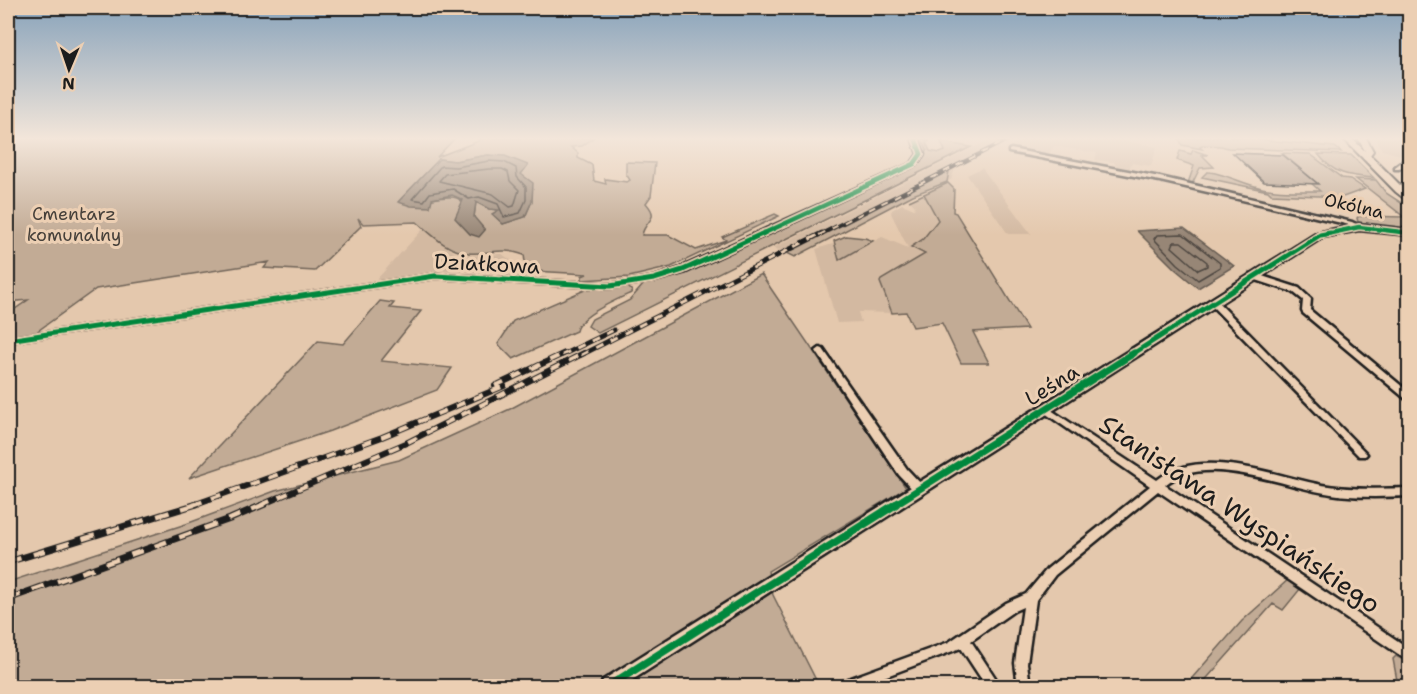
<svg xmlns="http://www.w3.org/2000/svg" width="1417" height="694" viewBox="0 0 1417 694" font-family="'Shantell Sans',sans-serif">
	<style>
		.built { fill: #d3b9a1 }
		.green { fill: #c2ab95; stroke: #6f6458; stroke-width: 1.5; fill-rule: evenodd }
		.water { fill: #978676; stroke: #665c52; stroke-width: 1.5 }
		.lines { fill: none; stroke-linecap: round; stroke-linejoin: round }
		.shore { stroke: #4d4640; stroke-width: 1.5 }
		.building { fill: #ac9785; stroke: #1c1c1c; stroke-width: 1.5 }
		.minor-casing { stroke: #1c1c1c; stroke-width: 5 }
		.tertiary-casing { stroke: #1c1c1c; stroke-width: 5 }
		.primary-casing { stroke: #1c1c1c; stroke-width: 4 }
		.minor { fill: #eccfb3; fill-rule: evenodd }
		.tertiary { fill: #eccfb3; fill-rule: evenodd }
		.primary { fill: #eccfb3; fill-rule: evenodd }
		.rail-far3-casing { stroke: #1c1c1c; stroke-width: 4 }
		.rail-far2-casing { stroke: #1c1c1c; stroke-width: 5 }
		.rail-far1-casing { stroke: #1c1c1c; stroke-width: 6 }
		.rail-casing { stroke: #1c1c1c; stroke-width: 7 }
		.rail-far3 { stroke: #eccfb3; stroke-width: 2; stroke-dasharray: 7; stroke-linecap: butt }
		.rail-far2 { stroke: #eccfb3; stroke-width: 3; stroke-dasharray: 8; stroke-linecap: butt }
		.rail-far1 { stroke: #eccfb3; stroke-width: 4; stroke-dasharray: 10; stroke-linecap: butt }
		.rail { stroke: #eccfb3; stroke-width: 4.5; stroke-dasharray: 13; stroke-linecap: butt }
		.cycleway-far3-casing { stroke: #eccfb3; stroke-width: 8 }
		.cycleway-far2-casing { stroke: #eccfb3; stroke-width: 9 }
		.cycleway-far1-casing { stroke: #eccfb3; stroke-width: 10 }
		.cycleway-casing { stroke: #eccfb3; stroke-width: 12 }
		.cycleway-far3 { stroke: #00873e; stroke-width: 4.5 }
		.cycleway-far2 { stroke: #00873e; stroke-width: 5 }
		.cycleway-far1 { stroke: #00873e; stroke-width: 7 }
		.cycleway { stroke: #00873e; stroke-width: 8 }
		.labels { text-anchor: middle; stroke-width: 6; stroke-linejoin: round; paint-order: stroke }
		.far-street-label { font-size: 18px; fill: #1c1c1c; stroke: #eccfb3 }
		.far-park-label { font-size: 18px; fill: #46403a; stroke: #eccfb3 }
		.street-label { font-size: 21px; fill: #1c1c1c; stroke: #eccfb3 }
		.near-street-label { font-size: 26px; fill: #1c1c1c; stroke: #eccfb3 }
	</style>
	<rect width="100%" height="100%" fill="#e4c8ad"/>
	<filter id="ink" filterUnits="userSpaceOnUse"><feTurbulence type="fractalNoise" baseFrequency=".0167" numOctaves="2"/><feDisplacementMap in="SourceGraphic" scale="12" xChannelSelector="R" yChannelSelector="G"/><feConvolveMatrix kernelMatrix="1 2 1 2 8 2 1 2 1" color-interpolation-filters="sRGB"/></filter>
	<g filter="url(#ink)">
		<!-- built -->
		<path class="built" d="M 993,138 L 1015,138 L 955,169 L 951,180 L 948,181 L 948,173 L 787,253 L 773,248 Z
			M 1025,138 L 1109,138 L 1157,147 L 1151,166 L 1131,163 L 1129,171 L 1117,169 L 1114,162 L 1095,160 L 1097,153 L 1054,146 L 1047,156 L 1012,145 Z
			M 1376,138 L 1409,138 L 1409,151 L 1404,156 L 1382,150 Z
			M 982,168 L 1031,234 L 1008,234 L 967,175 Z
			M 924,194 L 938,220 L 923,239 L 912,247 L 925,253 L 880,282 L 892,313 L 858,312 L 861,322 L 837,323 L 816,249 L 833,244 L 834,241 L 840,259 L 882,237 L 908,248 L 891,213 L 892,210 L 902,204 L 914,209 L 915,206 L 910,201 Z
			M 424,228 L 459,256 L 502,254 L 531,275 L 441,270 L 376,280 Z"/>
		<!-- green -->
		<path class="green" d="M 13,138 L 455,138 L 437,157 L 481,140 L 477,138 L 593,138 L 582,146 L 571,147 L 578,153 L 578,158 L 592,165 L 594,181 L 606,184 L 605,179 L 627,182 L 630,180 L 626,174 L 626,162 L 655,163 L 651,196 L 646,203 C 661,220 645,219 642,235 L 668,235 L 696,250 L 726,240 L 722,237 L 775,214 L 779,216 L 671,267 L 629,277 L 582,280 L 582,276 L 587,274 L 533,271 L 526,269 L 524,255 C 500,246 491,255 468,253 C 447,251 432,235 417,222 L 363,224 L 358,218 L 361,226 L 315,271 L 264,268 L 269,262 L 96,289 L 32,335 L 8,338 L 8,314 L 28,300 L 8,302 L 8,140 ZM 488,155 L 527,166 L 521,174 L 532,201 L 525,217 L 503,224 L 493,214 L 500,210 L 489,209 L 476,202 L 474,217 C 460,196 458,194 432,199 L 439,159 L 455,161 Z
			M 1179,138 L 1245,138 L 1335,147 L 1341,152 L 1228,148 L 1221,146 L 1202,145 L 1200,147 L 1202,149 L 1182,145 Z
			M 920,139 L 930,141 L 926,142 L 930,151 L 940,153 L 945,151 L 941,142 L 971,147 L 598,333 L 588,326 L 592,319 L 630,300 L 644,284 L 679,274 L 915,167 L 922,161 L 924,151 L 927,150 L 924,143 Z
			M 1193,150 L 1208,155 L 1202,155 L 1214,167 L 1200,168 L 1192,184 L 1188,183 L 1194,166 L 1177,160 L 1180,151 L 1191,154 Z
			M 1282,153 L 1310,154 L 1342,178 L 1350,179 L 1365,189 L 1343,197 L 1271,194 L 1268,191 L 1202,177 L 1207,172 C 1219,171 1243,184 1262,188 C 1280,192 1301,191 1320,191 L 1311,183 L 1317,183 Z
			M 1318,154 L 1351,155 L 1374,178 C 1349,176 1334,175 1318,154 Z
			M 949,171 L 947,182 L 913,195 L 795,257 L 787,253 Z
			M 1356,179 L 1376,180 L 1386,193 L 1409,208 L 1409,230 L 1358,222 L 1357,218 L 1359,216 L 1404,217 Z
			M 948,183 L 954,189 L 953,212 L 956,213 L 1027,329 L 973,332 L 989,363 L 961,363 L 942,323 L 913,327 L 906,312 L 892,313 L 880,282 L 881,280 L 925,254 L 911,247 L 923,239 L 938,220 L 924,194 L 909,201 Z
			M 846,236 L 865,238 L 873,241 L 839,260 L 834,241 Z
			M 761,274 L 906,488 L 768,571 L 773,595 L 819,686 L 8,686 L 8,582 L 186,524 L 275,491 L 399,460 L 510,409 Z
			M 628,287 L 632,291 L 631,293 C 616,300 579,316 576,331 L 513,359 L 498,344 L 513,321 L 587,289 Z
			M 380,301 L 394,303 L 390,308 L 421,311 L 381,361 L 452,368 L 437,390 L 330,431 L 189,478 L 318,341 L 343,344 Z
			M 1289,579 L 1301,588 L 1283,610 L 1273,604 L 1200,686 L 1185,686 L 1242,621 Z
			M 1396,656 L 1409,663 L 1409,686 L 1398,686 L 1393,659 Z"/>
		<!-- water -->
		<path class="water" d="M 488,155 L 505,156 L 528,165 L 521,174 L 533,183 L 532,201 L 525,217 L 503,224 L 492,214 L 499,210 L 489,209 L 476,202 L 474,217 L 485,230 L 479,237 L 470,234 L 455,218 L 463,200 L 452,195 L 432,199 L 430,207 L 411,206 L 398,202 L 439,159 L 455,161 Z
			M 1184,228 L 1234,266 L 1198,288 L 1175,269 L 1137,231 Z"/>
		<g class="lines">
			<!-- shore -->
			<path class="shore" d="M 489,161 L 504,162 L 516,168 L 517,177 L 526,187 L 526,200 L 520,213 L 504,217 L 498,204 L 479,197 L 469,199 L 453,189 L 430,193 L 424,201 L 412,199 L 441,166 L 456,167 Z
				M 489,169 L 502,169 L 508,172 L 510,181 L 519,190 L 514,206 L 510,207 L 493,194 L 439,181 L 445,174 Z
				M 1183,234 L 1220,263 L 1220,267 L 1198,280 L 1178,264 L 1154,239 L 1157,235 Z
				M 1174,242 L 1181,242 L 1207,262 L 1207,266 L 1198,270 L 1172,247 Z"/>
		</g>
		<!-- building -->
		<path class="building" d="M 1233,153 L 1283,155 L 1318,184 L 1264,182 Z"/>
		<g class="lines">
			<!-- minor casing -->
			<g class="minor-casing">
				<path id="minor" d="M 912,138 L 918,138 L 924,154 L 916,165 L 686,272 L 654,281 L 610,288 L 435,278 L 8,342 L 8,338 L 435,274 L 610,284 L 653,277 L 680,268 L 912,163 L 918,154 Z
					M 1011,149 L 1160,177 L 1352,222 L 1362,227 L 1359,229 L 1350,225 L 1160,181 L 1009,152 L 1009,150 Z
					M 1410,156 L 1410,161 L 1399,169 L 1395,169 L 1395,167 Z
					M 1250,274 L 1256,274 L 1299,288 L 1311,299 L 1310,310 L 1410,393 L 1410,401 L 1407,400 L 1303,313 L 1302,311 L 1303,300 L 1293,292 L 1250,278 L 1249,276 Z
					M 1210,300 L 1216,300 L 1365,452 L 1367,454 L 1365,456 L 1359,456 L 1210,304 L 1209,302 Z
					M 820,348 L 823,349 L 907,469 L 923,486 L 924,489 L 923,492 L 919,493 L 915,492 L 899,475 L 816,351 Z
					M 1045,406 L 1157,480 C 1201,445 1274,476 1322,485 C 1351,490 1381,489 1410,488 L 1410,496 C 1383,497 1357,498 1331,494 C 1285,488 1206,451 1165,485 L 1410,649 L 1410,662 L 1158,491 L 1055,575 L 1036,600 L 1027,663 L 1030,686 L 1018,686 L 1015,663 L 1023,607 L 1014,611 L 971,641 L 998,682 L 999,686 L 986,686 L 961,648 L 860,686 L 839,686 L 840,682 L 949,642 L 1006,603 L 1026,594 L 1047,569 L 1150,486 L 1042,411 L 1040,409 L 1042,407 Z"/>
			</g>
			<!-- tertiary casing -->
			<g class="tertiary-casing">
				<path id="tertiary" d="M 1359,224 L 1410,230 L 1410,235 L 1359,230 L 1323,237 L 623,686 L 601,686 L 603,680 L 1317,233 Z"/>
			</g>
			<!-- primary casing -->
			<g class="primary-casing">
				<path id="primary" d="M 1343,138 L 1351,138 L 1365,151 L 1358,138 L 1366,138 L 1373,151 L 1370,155 L 1410,195 L 1410,203 L 1396,192 Z"/>
			</g>
			<!-- minor -->
			<use href="#minor" class="minor"/>
			<!-- tertiary -->
			<use href="#tertiary" class="tertiary"/>
			<!-- primary -->
			<use href="#primary" class="primary"/>
			<!-- rail-far3 casing -->
			<g class="rail-far3-casing">
				<path id="rail-far3" d="M 819,235 L 1011,138"/>
			</g>
			<!-- rail-far2 casing -->
			<g class="rail-far2-casing">
				<path id="rail-far2" d="M 562,355 L 614,330
					M 581,355 L 822,233"/>
			</g>
			<!-- rail-far1 casing -->
			<g class="rail-far1-casing">
				<path id="rail-far1" d="M 495,386 L 565,353
					M 193,505 L 382,437 L 504,386
					M 261,505 L 406,443 L 584,353"/>
			</g>
			<!-- rail casing -->
			<g class="rail-casing">
				<path id="rail" d="M 8,562 L 197,504
					M 8,599 L 230,519 L 265,504"/>
			</g>
			<!-- rail-far3 -->
			<use href="#rail-far3" class="rail-far3"/>
			<!-- rail-far2 -->
			<use href="#rail-far2" class="rail-far2"/>
			<!-- rail-far1 -->
			<use href="#rail-far1" class="rail-far1"/>
			<!-- rail -->
			<use href="#rail" class="rail"/>
			<!-- cycleway-far3 casing -->
			<g class="cycleway-far3-casing">
				<path id="cycleway-far3" d="M 760,235 L 914,164 L 921,154 L 915,138
					M 1322,235 L 1359,227 L 1410,233"/>
			</g>
			<!-- cycleway-far2 casing -->
			<g class="cycleway-far2-casing">
				<path id="cycleway-far2" d="M 8,340 L 435,276 L 610,286 L 654,279 L 683,270 L 764,233
					M 1131,355 L 1320,235 L 1330,233"/>
			</g>
			<!-- cycleway-far1 casing -->
			<g class="cycleway-far1-casing">
				<path id="cycleway-far1" d="M 894,505 L 1134,353"/>
			</g>
			<!-- cycleway casing -->
			<g class="cycleway-casing">
				<path id="cycleway" d="M 609,686 L 896,504"/>
			</g>
			<!-- cycleway-far3 -->
			<use href="#cycleway-far3" class="cycleway-far3"/>
			<!-- cycleway-far2 -->
			<use href="#cycleway-far2" class="cycleway-far2"/>
			<!-- cycleway-far1 -->
			<use href="#cycleway-far1" class="cycleway-far1"/>
			<!-- cycleway -->
			<use href="#cycleway" class="cycleway"/>
		</g>
	</g>
	<!-- sky -->
	<linearGradient id="sky" x2="0" y2="1"><stop stop-color="#87a2ba"/><stop offset="0.59" stop-color="#f3e6da"/><stop offset="1" stop-color="#f3e6da" stop-opacity="0"/></linearGradient>
	<rect width="1417" height="235" fill="url(#sky)"/>
	<g class="labels">
		<!-- far-street labels -->
		<g class="far-street-label">
			<text transform="translate(1354 206) rotate(13)" y="6">Okólna</text>
		</g>
		<!-- far-park labels -->
		<g class="far-park-label">
			<text x="74" y="220">Cmentarz<tspan x="74" dy="21">komunalny</tspan></text>
		</g>
		<!-- street labels -->
		<g class="street-label">
			<text transform="translate(487 264) rotate(3)" y="7">Działkowa</text>
			<text transform="translate(1052 385) rotate(-32)" y="7">Leśna</text>
		</g>
		<!-- near-street labels -->
		<g class="near-street-label">
			<text transform="translate(1240 514) rotate(34)" y="9">Stanisława Wyspiańskiego</text>
		</g>
	</g>
	<!-- margin -->
	<rect width="1417" height="694" fill="none" stroke="#eccfb3" stroke-width="30"/>
	<rect x="15" y="15" width="1387" height="664" fill="none" stroke="#1c1c1c" stroke-width="2" filter="url(#ink)"/>
	<!-- north arrow -->
	<g transform="translate(69 69) rotate(182)" stroke="#eccfb3" stroke-width="4.5" paint-order="stroke">
	<path d="M0-4.5L10 22L0 15L-10 22Z" fill="#1c1c1c"/>
	<text y="-9" font-size="16" font-weight="bold" text-anchor="middle" fill="#1c1c1c">N</text>
	</g>
</svg>
